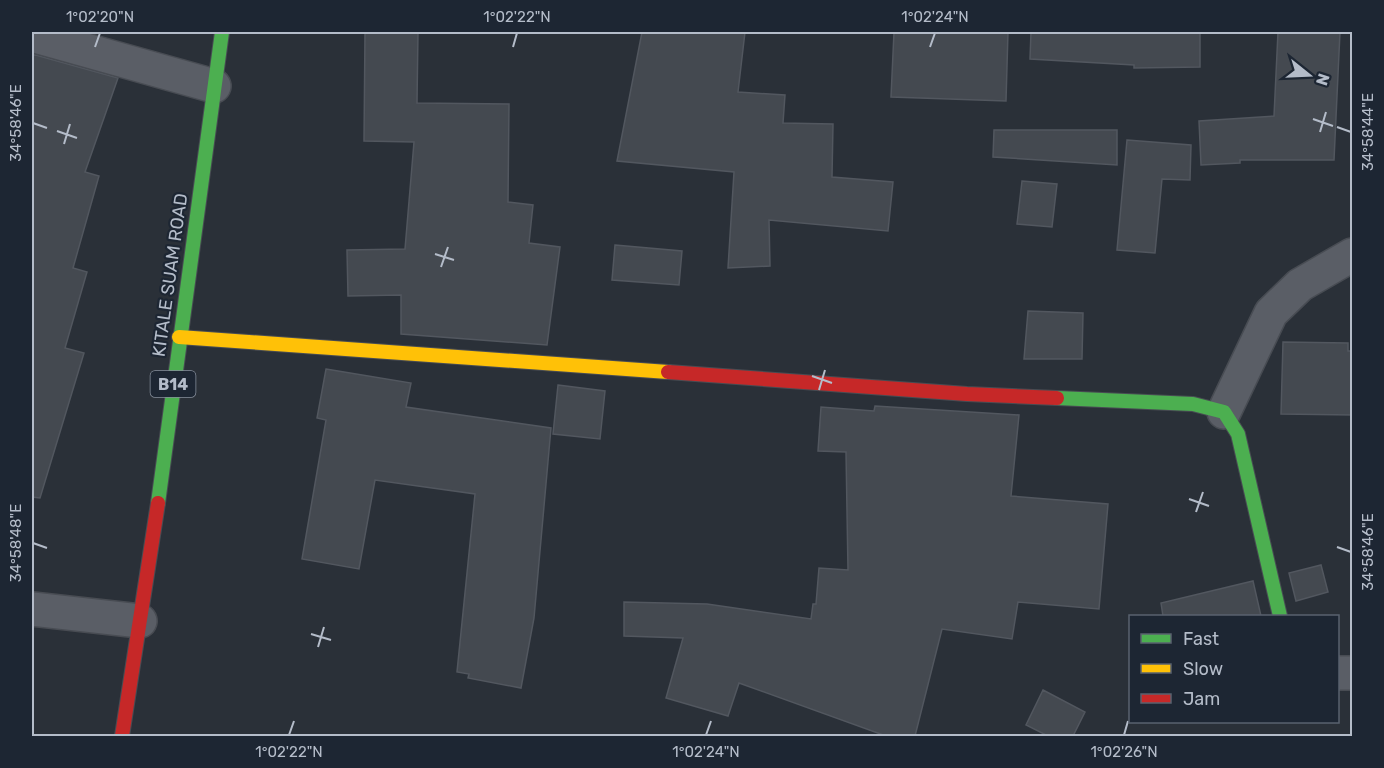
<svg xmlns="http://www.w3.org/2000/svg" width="1384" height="768" viewBox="0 0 1384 768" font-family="Rubik,sans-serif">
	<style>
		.building { fill: #444950; stroke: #52575f; stroke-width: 1.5 }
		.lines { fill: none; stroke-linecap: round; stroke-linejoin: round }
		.street-casing { stroke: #484c53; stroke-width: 36 }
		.fast-casing { stroke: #484c53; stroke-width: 16 }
		.slow-casing { stroke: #484c53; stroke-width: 16 }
		.jam-casing { stroke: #484c53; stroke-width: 16 }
		.street { stroke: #5a5e66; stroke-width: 33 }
		.fast { stroke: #4caf50; stroke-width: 14 }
		.slow { stroke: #ffc107; stroke-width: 14 }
		.jam { stroke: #c62828; stroke-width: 14 }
		.ticks { fill: none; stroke: #b4bcc9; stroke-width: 2 }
		.labels { text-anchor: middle; stroke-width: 4.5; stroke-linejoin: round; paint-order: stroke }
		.shield { fill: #1d2633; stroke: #878f9c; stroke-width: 1.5 }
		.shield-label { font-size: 16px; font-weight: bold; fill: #b4bcc9 }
		.street-label { font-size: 18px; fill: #b4bcc9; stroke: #1d2633 }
		.neatline { fill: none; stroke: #b4bcc9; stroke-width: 2 }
		.ticks-label { font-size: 15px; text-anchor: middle; fill: #b4bcc9 }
	</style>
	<rect width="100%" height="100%" fill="#2a3038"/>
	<!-- building -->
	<path class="building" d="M 365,32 L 418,32 L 417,103 L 509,104 L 508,202 L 533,205 L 529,243 L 560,247 L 547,345 L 401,334 L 401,295 L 348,296 L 347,250 L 405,249 L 414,142 L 364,141 Z
		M 642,32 L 745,32 L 738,92 L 785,95 L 783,123 L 833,124 L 832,177 L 893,182 L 888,231 L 769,220 L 770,266 L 728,268 L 734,172 L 617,161 Z
		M 894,32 L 1008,32 L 1006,101 L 891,97 Z
		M 1031,32 L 1200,32 L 1200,67 L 1134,68 L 1134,65 L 1030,59 Z
		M 1278,32 L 1340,32 L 1334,160 L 1240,160 L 1240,163 L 1201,165 L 1199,121 L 1274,116 Z
		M 32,54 L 118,78 L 85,172 L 99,176 L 73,268 L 87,272 L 65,348 L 84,353 L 40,498 L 32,497 Z
		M 994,130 L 1117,130 L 1117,165 L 993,157 Z
		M 1127,140 L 1191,145 L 1190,180 L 1162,179 L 1155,253 L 1117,250 Z
		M 1022,181 L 1057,184 L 1052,227 L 1017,224 Z
		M 615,245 L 682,251 L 679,285 L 612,280 Z
		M 1028,311 L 1083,313 L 1082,359 L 1024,359 Z
		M 1283,342 L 1348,343 L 1348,351 L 1353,351 L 1353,415 L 1281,414 Z
		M 326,369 L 411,383 L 406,407 L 551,428 L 534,618 L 521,688 L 468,678 L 469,674 L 457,672 L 475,494 L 375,480 L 359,569 L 302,559 L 326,420 L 317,418 Z
		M 558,385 L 605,391 L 600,439 L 553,434 Z
		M 875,406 L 1019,415 L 1011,496 L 1108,504 L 1099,609 L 1018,602 L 1012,639 L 942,629 L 915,736 L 886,736 L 739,683 L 728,716 L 666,698 L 683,638 L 624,636 L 624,602 L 707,604 L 811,619 L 813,604 L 816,604 L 819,568 L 848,570 L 846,452 L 818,451 L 821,407 L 874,411 Z
		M 1321,565 L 1328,592 L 1296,601 L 1289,573 Z
		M 1253,581 L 1261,616 L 1163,616 L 1161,603 Z
		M 1043,690 L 1085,712 L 1073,736 L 1048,736 L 1026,725 Z"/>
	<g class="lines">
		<!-- street casing -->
		<g class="street-casing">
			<path id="street" d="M 32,35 L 214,86
				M 1224,412 L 1271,313 L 1300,285 L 1352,255
				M 32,609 L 140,621
				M 1338,673 L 1352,673"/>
		</g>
		<!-- fast casing -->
		<g class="fast-casing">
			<path id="fast" d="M 1057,398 L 1193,404 L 1224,412 L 1238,434 L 1280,616
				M 158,503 L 222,32"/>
		</g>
		<!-- slow casing -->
		<g class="slow-casing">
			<path id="slow" d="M 179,337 L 668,372"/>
		</g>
		<!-- jam casing -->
		<g class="jam-casing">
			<path id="jam" d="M 668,372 L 967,394 L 1057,398
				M 122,736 L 158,503"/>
		</g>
		<!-- street -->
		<use href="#street" class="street"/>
		<!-- fast -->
		<use href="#fast" class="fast"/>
		<!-- slow -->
		<use href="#slow" class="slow"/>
		<!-- jam -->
		<use href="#jam" class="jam"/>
	</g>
	<!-- ticks -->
	<path class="ticks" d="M 95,47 L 100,33M 513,47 L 517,33M 930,47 L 935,33M 1313,119 L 1333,126M 33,123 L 47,128M 1337,127 L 1351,132M 57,131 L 77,138M 1320,132 L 1326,112M 64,144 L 70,124M 435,254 L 454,260M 441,267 L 448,247M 812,376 L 832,383M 819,390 L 825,370M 1189,499 L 1209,506M 1196,512 L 1203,492M 33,543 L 47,548M 1337,547 L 1351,552M 311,634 L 331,640M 318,647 L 324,627M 289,735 L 294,721M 706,735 L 711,721M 1124,735 L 1128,721"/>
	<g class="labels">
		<!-- shield labels -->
		<rect class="shield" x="150.5" y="371" width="45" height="26" rx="4.5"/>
		<g class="shield-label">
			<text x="173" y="390">B14</text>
		</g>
		<!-- street labels -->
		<g class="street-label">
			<text transform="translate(170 275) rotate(-82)" y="6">KITALE SUAM ROAD</text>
		</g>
	</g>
	<!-- border -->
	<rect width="1384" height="768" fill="none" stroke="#1d2633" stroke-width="66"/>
	<!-- legend -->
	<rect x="1129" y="615" width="210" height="108" fill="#1d2633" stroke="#59626f" stroke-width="1.5"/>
	<rect x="1141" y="634" width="30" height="9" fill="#4caf50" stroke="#59626f" stroke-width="1.5"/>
	<text x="1183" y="645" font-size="18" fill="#b4bcc9">Fast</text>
	<rect x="1141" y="664" width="30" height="9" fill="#ffc107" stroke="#59626f" stroke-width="1.5"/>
	<text x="1183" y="675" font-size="18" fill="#b4bcc9">Slow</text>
	<rect x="1141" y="694" width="30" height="9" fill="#c62828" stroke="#59626f" stroke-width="1.5"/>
	<text x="1183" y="705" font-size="18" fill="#b4bcc9">Jam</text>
	<!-- north arrow -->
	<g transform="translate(1309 75) rotate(108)" stroke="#1d2633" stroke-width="4.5" paint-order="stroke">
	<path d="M0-4.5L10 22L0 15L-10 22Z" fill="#b4bcc9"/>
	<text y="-9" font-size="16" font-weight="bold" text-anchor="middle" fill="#b4bcc9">N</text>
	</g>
	<rect x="33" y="33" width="1318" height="702" class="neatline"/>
	<g class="ticks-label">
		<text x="100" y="22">1°02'20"N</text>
		<text x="517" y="22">1°02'22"N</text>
		<text x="935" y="22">1°02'24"N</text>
		<text transform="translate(16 123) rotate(-90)" y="5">34°58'46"E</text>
		<text transform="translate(1368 132) rotate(-90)" y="5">34°58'44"E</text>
		<text transform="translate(16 543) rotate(-90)" y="5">34°58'48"E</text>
		<text transform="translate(1368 552) rotate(-90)" y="5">34°58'46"E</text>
		<text x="289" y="757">1°02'22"N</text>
		<text x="706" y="757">1°02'24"N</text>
		<text x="1124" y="757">1°02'26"N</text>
	</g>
</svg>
